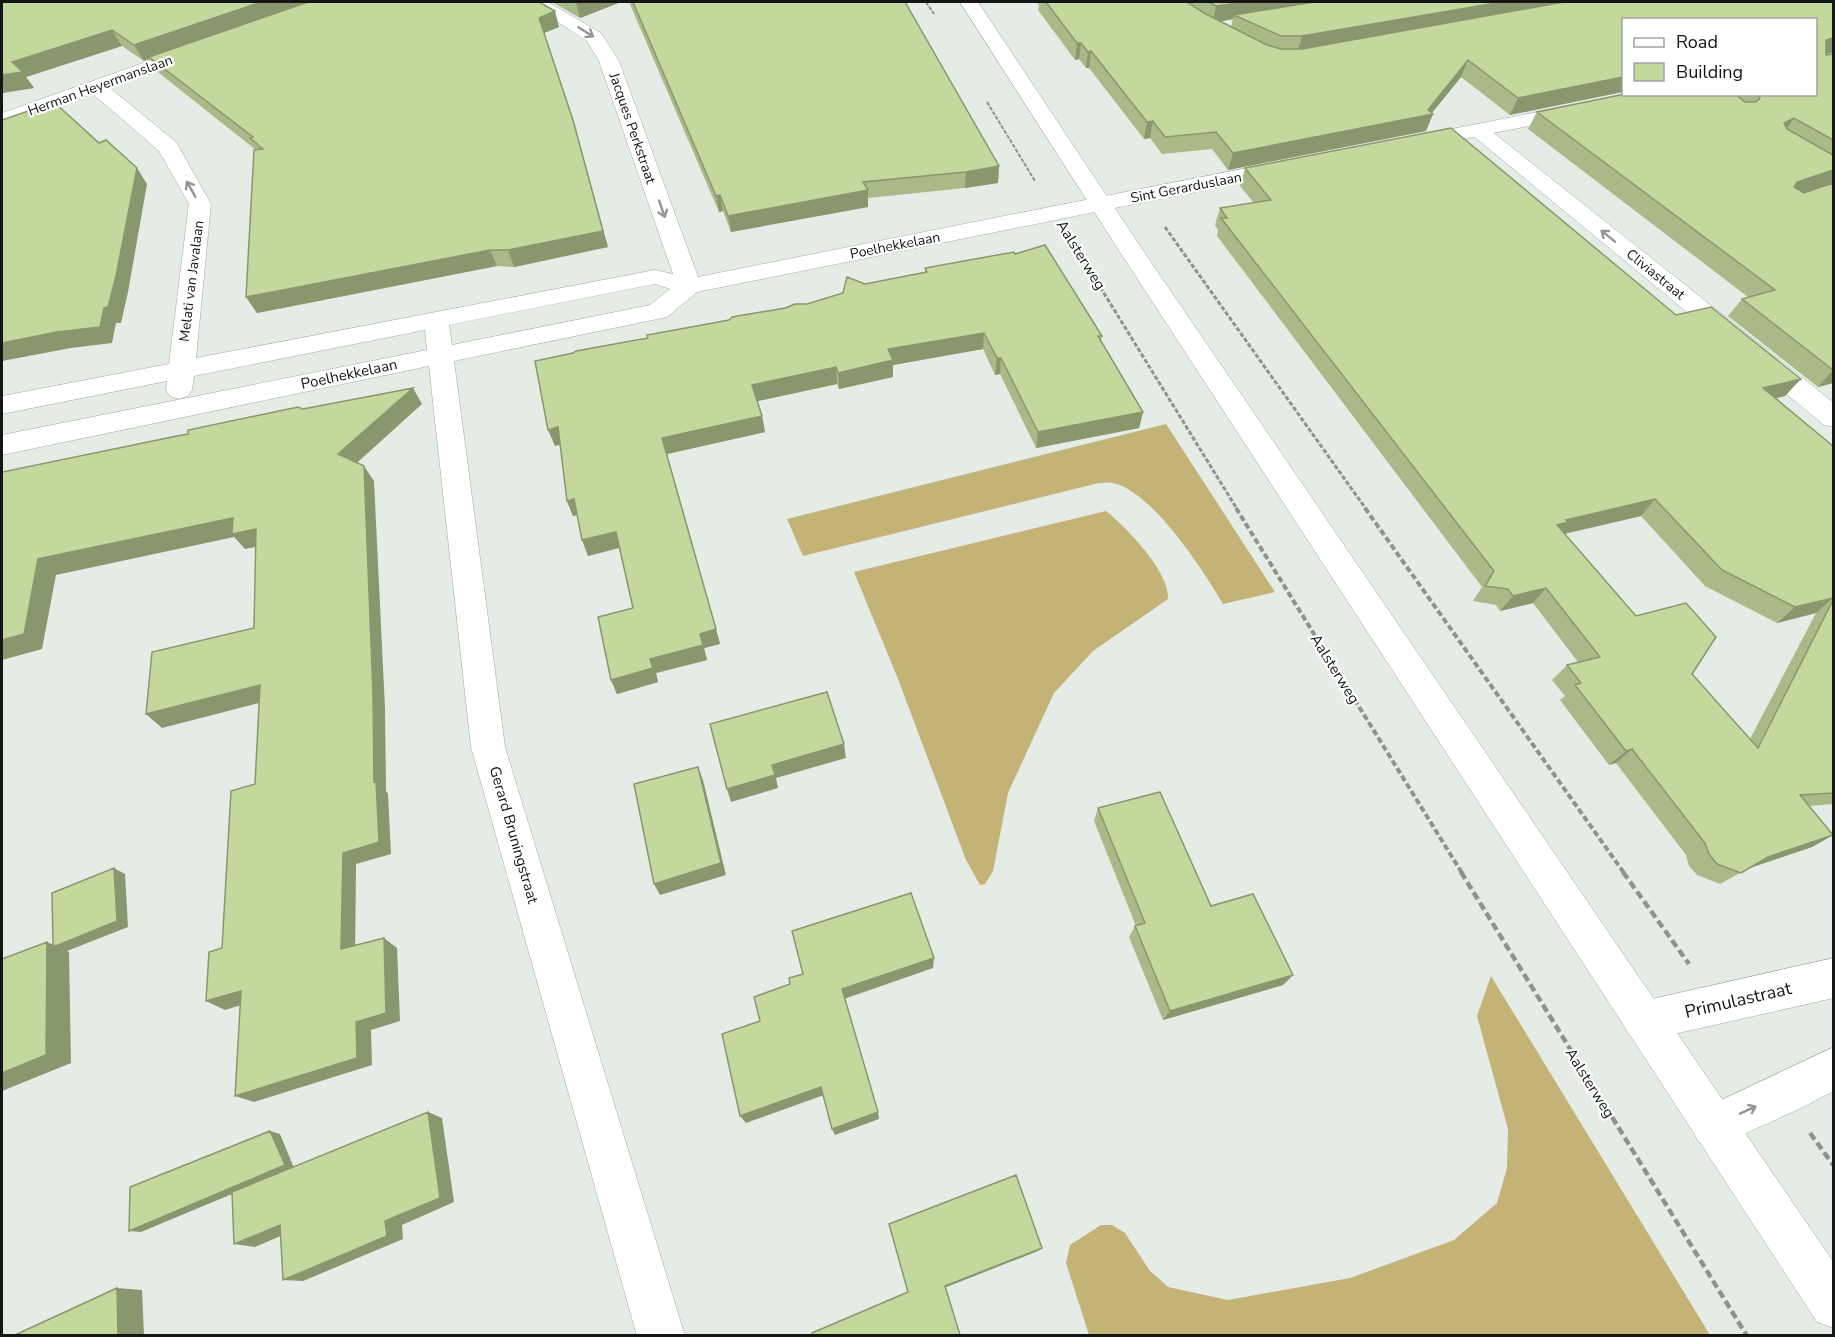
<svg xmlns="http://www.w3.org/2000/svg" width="1835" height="1337" viewBox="0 0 1835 1337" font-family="'Nunito Sans',sans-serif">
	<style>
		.forest { fill: #c3b377 }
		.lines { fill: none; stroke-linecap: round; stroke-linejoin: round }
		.minor-casing { stroke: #a1a8a3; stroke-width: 1 }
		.tertiary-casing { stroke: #a1a8a3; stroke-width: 1 }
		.secondary-casing { stroke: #a1a8a3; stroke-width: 1 }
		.path-far3 { stroke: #8e938f; stroke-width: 2; stroke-dasharray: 4 1.5; stroke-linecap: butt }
		.path-far2 { stroke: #8e938f; stroke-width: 3; stroke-dasharray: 4.5 2; stroke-linecap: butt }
		.path-far1 { stroke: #8e938f; stroke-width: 4; stroke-dasharray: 6 3; stroke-linecap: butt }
		.path { stroke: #8e938f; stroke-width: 4.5; stroke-dasharray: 8 4; stroke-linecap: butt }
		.minor { fill: #fff; fill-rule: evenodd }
		.tertiary { fill: #fff; fill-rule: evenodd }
		.secondary { fill: #fff; fill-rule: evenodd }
		.wall { fill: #a8ba87; fill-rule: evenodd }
		.shaded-wall { fill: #88976e }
		.building { fill: #c3d89d; stroke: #88976e; stroke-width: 1.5 }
		.oneway { stroke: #959695 }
		.labels { text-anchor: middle; stroke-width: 4.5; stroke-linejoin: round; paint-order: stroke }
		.far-street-label { font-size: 14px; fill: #131614; stroke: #fff }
		.street-label { font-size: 15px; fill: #131614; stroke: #fff }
		.near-street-label { font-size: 18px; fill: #131614; stroke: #fff }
	</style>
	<rect width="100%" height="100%" fill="#e5ece6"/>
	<!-- forest -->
	<path class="forest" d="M 1166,424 L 1275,592 L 1223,604 C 1204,571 1152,491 1113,483 C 1109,482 1104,483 1099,483 L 803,556 L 787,519 Z
		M 1106,511 C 1126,527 1170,572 1168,599 L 1093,651 L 1054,693 L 1008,793 L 993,871 L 985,884 L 980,885 L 966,860 L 898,679 L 854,572 Z
		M 1491,976 L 1710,1335 L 1089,1335 L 1066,1263 L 1070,1245 L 1101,1225 L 1112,1225 L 1125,1233 L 1150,1271 L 1168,1287 L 1228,1300 L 1350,1278 L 1454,1240 L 1497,1203 L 1507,1168 L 1508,1129 L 1477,1016 Z"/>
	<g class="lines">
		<!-- minor casing -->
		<g class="minor-casing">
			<path id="minor" d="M 527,2 L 548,2 L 601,33 L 619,61 L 698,277 L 1100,197 L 1108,199 L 1111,204 L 1108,209 L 1100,211 L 697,292 L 667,317 L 454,361 L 505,747 L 685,1336 L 637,1336 L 471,747 L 429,366 L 2,455 L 2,435 L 427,350 L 425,330 L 194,376 L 192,390 L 188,396 L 179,399 L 170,396 L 166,390 L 167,381 L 2,414 L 2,396 L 169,364 L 189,204 L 159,151 L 93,94 L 2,126 L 2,113 L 191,46 L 205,46 L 208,50 L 205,54 L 110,88 L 176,142 L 211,204 L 196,358 L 655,270 L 673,274 L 599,61 L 587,41 ZM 655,284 L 670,289 L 650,305 L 452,345 L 449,325 Z
				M 1478,124 L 1485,126 L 1834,403 L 1834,427 L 1824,425 L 1471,134 L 1468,130 L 1471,126 Z
				M 1834,958 L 1834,998 L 1643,1041 L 1629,1035 L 1623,1021 L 1629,1007 L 1643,1001 Z
				M 1834,1047 L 1834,1091 L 1797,1110 L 1713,1148 L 1698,1141 L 1691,1126 L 1698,1111 Z"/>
		</g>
		<!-- tertiary casing -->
		<g class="tertiary-casing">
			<path id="tertiary" d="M 1628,94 L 1671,94 L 1668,98 L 1661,100 L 1412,149 L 1404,148 L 1401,143 L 1404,138 L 1412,137 Z
				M 1288,160 L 1296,162 L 1299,167 L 1296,172 L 1100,211 L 1092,209 L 1089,204 L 1092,199 L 1100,197 Z"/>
		</g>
		<!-- secondary casing -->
		<g class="secondary-casing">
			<path id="secondary" d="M 960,2 L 978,2 L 1144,252 L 1834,1263 L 1834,1328 L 1817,1322 L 1120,252 Z"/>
		</g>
		<!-- path-far3 -->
		<path class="path-far3" d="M 926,2 L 934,14
			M 987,102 L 1035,181"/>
		<!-- path-far2 -->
		<path class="path-far2" d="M 1165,227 L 1366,509
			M 1073,243 L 1237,509"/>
		<!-- path-far1 -->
		<path class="path-far1" d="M 1236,508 L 1462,873
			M 1365,508 L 1624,873"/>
		<!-- path -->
		<path class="path" d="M 1461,872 L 1747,1336
			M 1623,872 L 1689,964
			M 1810,1133 L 1834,1166"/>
		<!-- minor -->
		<use href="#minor" class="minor"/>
		<!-- tertiary -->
		<use href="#tertiary" class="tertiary"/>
		<!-- secondary -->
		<use href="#secondary" class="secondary"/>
	</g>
	<!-- wall -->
	<path class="wall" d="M 2,2 L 559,27 L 544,33 L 608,247 L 514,267 L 497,266 L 257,313 L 246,297 L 256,150 L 159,73 L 150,59 L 144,61 L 122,46 L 26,77 L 34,88 L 2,93 Z
		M 552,2 L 621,2 L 580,18 Z
		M 629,2 L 905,2 L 999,166 L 998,183 L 965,188 L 868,198 L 868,207 L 731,232 L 723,211 L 719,212 Z
		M 1036,2 L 1833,2 L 1826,54 L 1826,55 L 1833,54 L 1833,183 L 1803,193 L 1833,183 L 1833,383 L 1818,387 L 1728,316 L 1742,299 L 1748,297 L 1528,129 L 1537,112 L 1625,94 L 1815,94 L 1815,20 L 1510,115 L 1461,77 L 1432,113 L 1433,114 L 1426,131 L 1228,170 L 1212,149 L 1162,154 L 1150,138 L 1144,139 L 1089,68 L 1086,68 L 1079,59 L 1075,60 L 1038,10 L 1039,5 ZM 1233,19 L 1231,27 L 1220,21 L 1227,20 Z
		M 1245,168 L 1676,315 L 1785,396 L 1775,398 L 1833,446 L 1833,804 L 1809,806 L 1833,835 L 1812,847 L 1749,868 L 1720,884 L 1697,875 L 1689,866 L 1686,855 L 1616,763 L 1609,765 L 1560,700 L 1565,696 L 1552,680 L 1567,665 L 1578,662 L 1533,603 L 1500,611 L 1496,605 L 1473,601 L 1482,587 L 1217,236 L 1218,230 L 1215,225 L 1220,208 L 1254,203 L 1240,186 ZM 1641,516 L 1705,586 L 1777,623 L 1816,613 L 1750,739 L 1692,674 L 1636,616 L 1565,534 Z
		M 1015,254 L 1102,336 L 1101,341 L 1143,412 L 1139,428 L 1036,448 L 1000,374 L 995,375 L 983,349 L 893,365 L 893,377 L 839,389 L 837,384 L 757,401 L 762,416 L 765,432 L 667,454 L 720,644 L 704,648 L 707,660 L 656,673 L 658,682 L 617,694 L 611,680 L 633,608 L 619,548 L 588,556 L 577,515 L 573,516 L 567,501 L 560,445 L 555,446 L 648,338 L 807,304 L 843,293 L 865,284 L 925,272 L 925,268 Z
		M 1098,808 L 1211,906 L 1293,975 L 1283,985 L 1163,1020 L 1129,937 L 1135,926 L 1136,926 L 1094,821 Z"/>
	<!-- shaded-wall -->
	<path class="shaded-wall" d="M 261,2 L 312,2 L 144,61 L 134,45 Z
		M 580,2 L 621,2 L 580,18 L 576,3 Z
		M 1246,2 L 1342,2 L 1234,15 L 1233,19 L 1213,23 L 1216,6 Z
		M 1502,2 L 1587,2 L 1297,53 L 1302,36 Z
		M 555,11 L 559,27 L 544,33 L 539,18 Z
		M 112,30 L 122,46 L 26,77 L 34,88 L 2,93 L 2,75 L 12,62 Z
		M 1833,38 L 1833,53 L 1815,56 L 1826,40 Z
		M 1077,43 L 1081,43 L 1079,59 L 1075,60 Z
		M 1091,51 L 1089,68 L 1086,68 L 1088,52 Z
		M 1468,60 L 1461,77 L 1431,114 L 1433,114 L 1426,131 L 1228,170 L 1233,153 L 1428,110 Z
		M 1623,77 L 1623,92 L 1510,115 L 1518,98 Z
		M 1794,118 L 1782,135 L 1784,123 Z
		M 573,120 L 608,247 L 514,267 L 508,250 Z
		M 1153,121 L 1150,138 L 1144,139 L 1147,122 Z
		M 999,166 L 998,183 L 965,188 L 966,172 Z
		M 137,168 L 147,184 L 128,292 L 121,323 L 116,323 L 112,343 L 71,348 L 2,361 L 2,343 L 104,308 Z
		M 1833,170 L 1833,183 L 1784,199 L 1797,182 Z
		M 868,190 L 868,207 L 731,232 L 728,216 Z
		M 720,195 L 723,211 L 719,212 L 716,196 Z
		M 490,250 L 497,266 L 257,313 L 246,297 Z
		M 984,333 L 983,349 L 893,365 L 893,377 L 839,389 L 838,373 L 888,349 Z
		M 997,358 L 1001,358 L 1000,374 L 995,375 Z
		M 836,367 L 837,384 L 754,402 L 752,385 Z
		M 1833,370 L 1833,383 L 1818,387 Z
		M 1801,379 L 1785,396 L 1748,405 L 1763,388 Z
		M 413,388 L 422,404 L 349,470 L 338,454 Z
		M 1143,412 L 1139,428 L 1036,448 L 1038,432 Z
		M 762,416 L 765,432 L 667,454 L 662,438 Z
		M 558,427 L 564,443 L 555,446 L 548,430 Z
		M 364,466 L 374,481 L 385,708 L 386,791 L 388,794 L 391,854 L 356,864 L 355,959 L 341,949 L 343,853 L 374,782 Z
		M 574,499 L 580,514 L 573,516 L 567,501 Z
		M 1655,499 L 1641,516 L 1558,535 L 1557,525 L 1566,520 Z
		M 233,518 L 256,529 L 269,544 L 245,549 L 234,537 L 56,575 L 42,649 L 2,660 L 2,640 L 38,559 Z
		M 616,532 L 622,547 L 588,556 L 582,540 Z
		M 1546,588 L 1533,603 L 1500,611 L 1513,596 Z
		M 1833,598 L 1816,613 L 1777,623 L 1795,607 Z
		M 716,629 L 720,644 L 704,648 L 707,660 L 656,673 L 658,682 L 617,694 L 611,680 L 700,634 Z
		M 260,685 L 274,699 L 162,728 L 146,714 Z
		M 844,744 L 846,758 L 776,778 L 778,788 L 731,802 L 727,789 L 772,765 Z
		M 1632,749 L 1616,763 L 1609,765 L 1626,751 Z
		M 698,767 L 703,780 L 726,875 L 660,895 L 654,884 Z
		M 1833,835 L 1812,847 L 1747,869 L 1768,857 Z
		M 114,868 L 125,874 L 128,927 L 67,951 L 69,952 L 71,1063 L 2,1091 L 2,1073 L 47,942 L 56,946 Z
		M 384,938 L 397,948 L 400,1021 L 371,1030 L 372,1065 L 254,1102 L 235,1096 L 356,1022 Z
		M 934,958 L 933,968 L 844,999 L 842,989 Z
		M 1293,975 L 1283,985 L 1163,1020 L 1170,1011 Z
		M 241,991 L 258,1000 L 225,1010 L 206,1001 Z
		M 821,1087 L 824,1095 L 746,1123 L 740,1116 Z
		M 428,1112 L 442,1118 L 454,1202 L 402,1225 L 403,1239 L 303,1281 L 283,1280 L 385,1221 Z
		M 878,1112 L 879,1119 L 835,1135 L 832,1129 Z
		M 270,1131 L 280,1134 L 294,1168 L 141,1232 L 129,1231 Z
		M 280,1225 L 299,1228 L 255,1247 L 234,1244 Z
		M 1042,1248 L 1038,1251 L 944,1288 L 945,1286 Z
		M 117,1288 L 142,1290 L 144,1335 L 118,1335 Z"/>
	<!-- building -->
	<path class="building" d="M 2,2 L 261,2 L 134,45 L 112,30 L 12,62 L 23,72 L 2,75 Z
		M 308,2 L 539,2 L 555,11 L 539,18 L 573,120 L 603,231 L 508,250 L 490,250 L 246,297 L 254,150 L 263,149 L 250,138 L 253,137 L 149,57 Z
		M 633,2 L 905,2 L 999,166 L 966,172 L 863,182 L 868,190 L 728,216 L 720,195 L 716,196 Z
		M 1046,2 L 1187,2 L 1204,13 L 1267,45 L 1281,49 L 1302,49 L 1564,2 L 1833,2 L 1833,38 L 1826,40 L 1826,55 L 1833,54 L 1833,140 L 1794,118 L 1784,123 L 1787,129 L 1833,155 L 1833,170 L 1797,182 L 1794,187 L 1804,193 L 1833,183 L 1833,370 L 1742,299 L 1775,290 L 1537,112 L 1625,94 L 1735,94 L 1745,102 L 1756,102 L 1760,98 L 1759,94 L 1815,94 L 1815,20 L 1623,20 L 1623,77 L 1518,98 L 1468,60 L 1428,110 L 1433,114 L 1233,153 L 1216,132 L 1165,137 L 1153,121 L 1147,122 L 1091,51 L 1088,52 L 1081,43 L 1077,43 Z
		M 1209,2 L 1246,2 L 1216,6 Z
		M 1314,2 L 1502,2 L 1302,36 L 1281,36 L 1234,15 Z
		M 54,102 L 99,143 L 106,140 L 137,168 L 116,276 L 108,307 L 104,308 L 100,327 L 57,332 L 2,343 L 2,120 Z
		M 1451,128 L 1676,315 L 1711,307 L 1801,379 L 1763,388 L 1833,446 L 1833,598 L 1795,607 L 1722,570 L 1655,499 L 1566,520 L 1568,522 L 1557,525 L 1636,616 L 1686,603 L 1716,637 L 1692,674 L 1758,748 L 1833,600 L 1833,793 L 1800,795 L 1833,835 L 1768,857 L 1741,873 L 1717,864 L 1709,854 L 1705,843 L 1632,749 L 1626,751 L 1575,685 L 1581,683 L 1567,665 L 1600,657 L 1546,588 L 1513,596 L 1508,589 L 1485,586 L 1494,571 L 1221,218 L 1227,218 L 1220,208 L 1271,200 L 1245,168 Z
		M 1045,245 L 1102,336 L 1098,336 L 1143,412 L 1038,432 L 1001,358 L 997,358 L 984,333 L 888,349 L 893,360 L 838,373 L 836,367 L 752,385 L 762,416 L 662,438 L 716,629 L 700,634 L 703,645 L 650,659 L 653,668 L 611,680 L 598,617 L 633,608 L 616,532 L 582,540 L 574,499 L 567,501 L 558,427 L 548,430 L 535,361 L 573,353 L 576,351 L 648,338 L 647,335 L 729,320 L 732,317 L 785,308 L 795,304 L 807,304 L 843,293 L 847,277 L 865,284 L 927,272 L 925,268 L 1014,252 L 1015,254 Z
		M 413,388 L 338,454 L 364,466 L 373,694 L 374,782 L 376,781 L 379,842 L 343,853 L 341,949 L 384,938 L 386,1013 L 356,1022 L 357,1058 L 235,1096 L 241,991 L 206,1001 L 209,952 L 222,948 L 231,791 L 255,784 L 260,685 L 146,714 L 152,652 L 254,628 L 256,529 L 232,534 L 233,518 L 38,559 L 24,634 L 2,640 L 2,472 L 177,436 L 188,434 L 188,430 L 298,407 L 303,409 Z
		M 827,692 L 844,744 L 772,765 L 775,775 L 727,789 L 710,724 Z
		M 698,767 L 721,863 L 654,884 L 634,784 Z
		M 1160,792 L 1211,906 L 1253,894 L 1293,975 L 1170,1011 L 1135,926 L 1145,923 L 1098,808 Z
		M 114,868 L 117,921 L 56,946 L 53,945 L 52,893 Z
		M 911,893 L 934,958 L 842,989 L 878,1112 L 832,1129 L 821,1087 L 740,1116 L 722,1034 L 760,1021 L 754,997 L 790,984 L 789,978 L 803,974 L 792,931 Z
		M 47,942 L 46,1055 L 2,1073 L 2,959 Z
		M 428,1112 L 440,1198 L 385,1221 L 387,1236 L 283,1280 L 280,1225 L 234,1244 L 232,1192 Z
		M 270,1131 L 285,1165 L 129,1231 L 130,1187 Z
		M 1016,1175 L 1042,1248 L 945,1286 L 960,1335 L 813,1335 L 812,1333 L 908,1292 L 889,1224 Z
		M 117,1288 L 118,1335 L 15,1335 Z"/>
	<!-- one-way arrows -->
	<defs><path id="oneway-shaft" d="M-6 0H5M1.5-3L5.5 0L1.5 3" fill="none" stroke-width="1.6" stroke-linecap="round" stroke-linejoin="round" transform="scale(1.5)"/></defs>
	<g class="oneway">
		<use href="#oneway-shaft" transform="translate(586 32) rotate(32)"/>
		<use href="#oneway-shaft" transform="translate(191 189) rotate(-119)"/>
		<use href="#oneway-shaft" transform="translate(662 209) rotate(71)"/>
		<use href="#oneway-shaft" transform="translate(1608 236) rotate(-141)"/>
		<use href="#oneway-shaft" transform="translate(1748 1110) rotate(-24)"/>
	</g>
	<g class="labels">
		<!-- far-street labels -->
		<g class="far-street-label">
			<text transform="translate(100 85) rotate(-20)" y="5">Herman Heyermanslaan</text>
			<text transform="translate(633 128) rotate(71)" y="5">Jacques Perkstraat</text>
			<text transform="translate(1186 187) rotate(-11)" y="5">Sint Gerarduslaan</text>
			<text transform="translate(895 245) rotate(-11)" y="5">Poelhekkelaan</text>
			<text transform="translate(1656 274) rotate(39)" y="5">Cliviastraat</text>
			<text transform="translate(191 281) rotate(-83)" y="5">Melati van Javalaan</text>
		</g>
		<!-- street labels -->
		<g class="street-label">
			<text transform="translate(1081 255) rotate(58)" y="5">Aalsterweg</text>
			<text transform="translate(349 374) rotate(-12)" y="5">Poelhekkelaan</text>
			<text transform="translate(1335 669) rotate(58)" y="5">Aalsterweg</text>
			<text transform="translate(514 835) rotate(74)" y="5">Gerard Bruningstraat</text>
			<text transform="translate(1590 1083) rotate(58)" y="5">Aalsterweg</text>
		</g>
		<!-- near-street labels -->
		<g class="near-street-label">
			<text transform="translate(1738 1000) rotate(-13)" y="6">Primulastraat</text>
		</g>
	</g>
	<!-- border -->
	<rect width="1835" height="1337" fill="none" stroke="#131614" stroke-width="6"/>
	<!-- legend -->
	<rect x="1622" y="18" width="195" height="78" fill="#ffffff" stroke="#a1a2a1" stroke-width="1.5"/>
	<rect x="1634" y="38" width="30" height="9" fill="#ffffff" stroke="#a1a2a1" stroke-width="1.5"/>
	<text x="1676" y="48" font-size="18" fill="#131614">Road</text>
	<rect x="1634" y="63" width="30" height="18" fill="#c3d89d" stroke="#a1a2a1" stroke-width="1.5"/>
	<text x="1676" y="78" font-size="18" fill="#131614">Building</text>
</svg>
